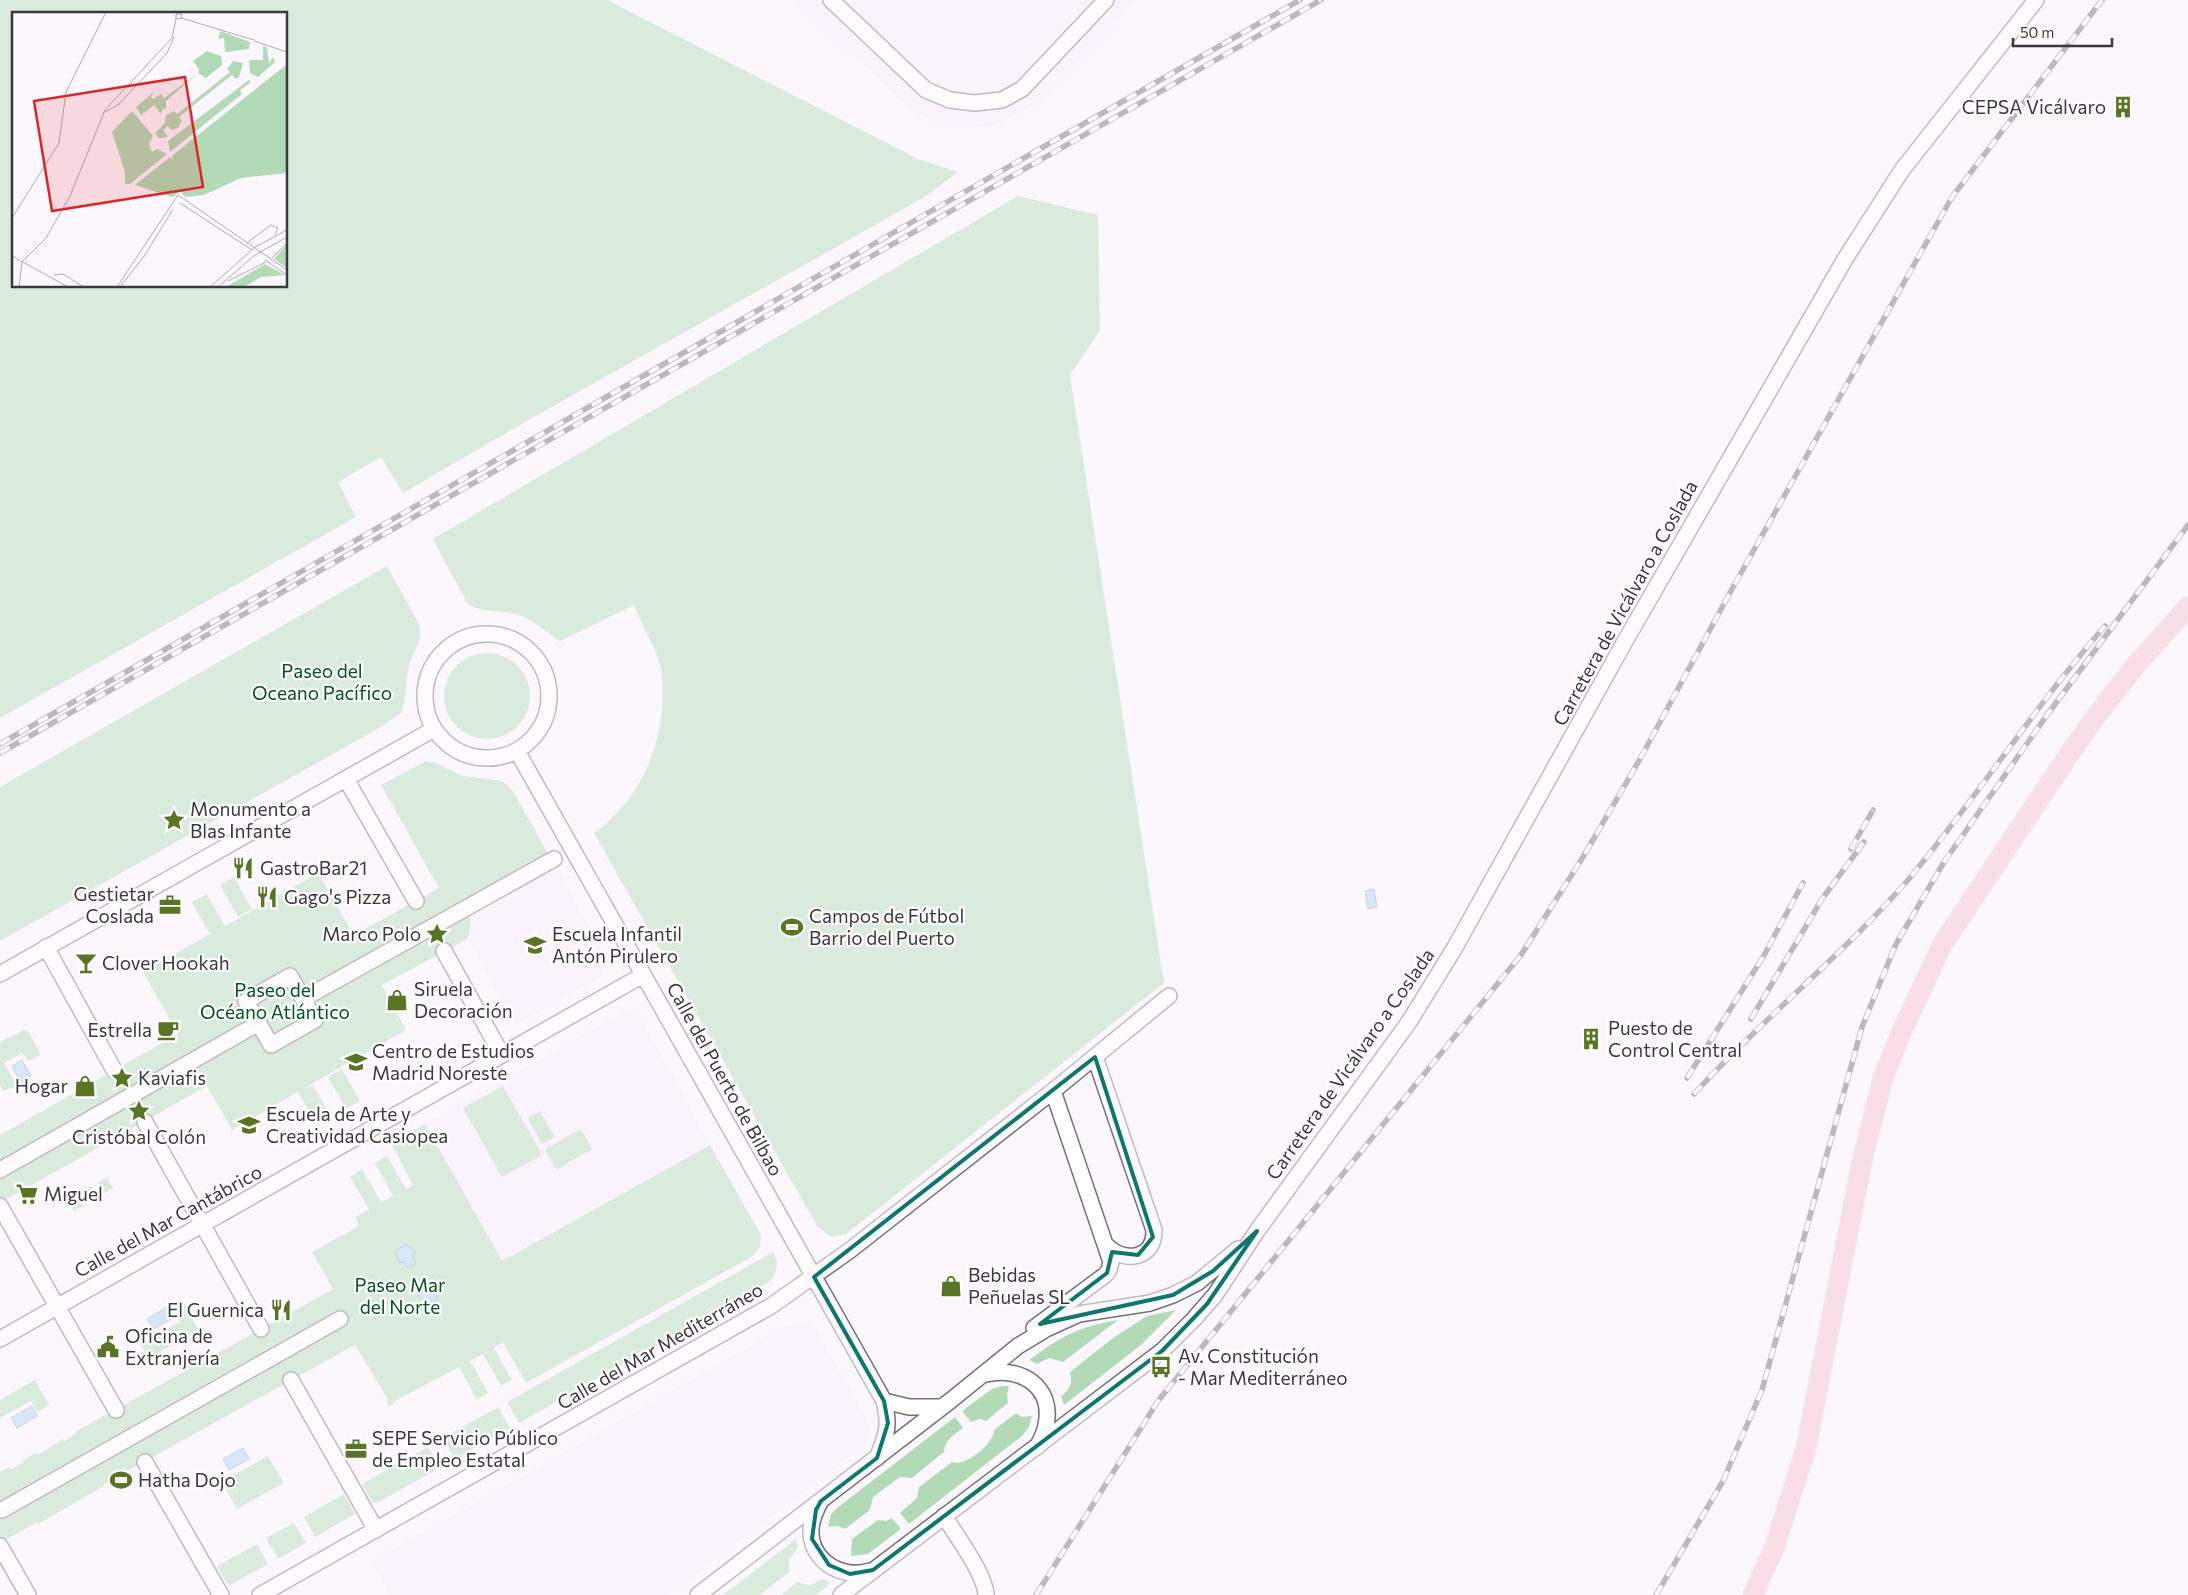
<svg xmlns="http://www.w3.org/2000/svg" width="2188" height="1595" viewBox="0 0 2188 1595" font-family="Commissioner,sans-serif">
	<style>
		.built { fill: #f8eafd }
		.green { fill: #b2dab7; fill-rule: evenodd }
		.water { fill: #abd0f3; stroke: #89a2bc }
		.lines { fill: none; stroke-linecap: round; stroke-linejoin: round }
		.minor-casing { stroke: #776f79; stroke-width: 18 }
		.major-casing { stroke: #d8d7d8; stroke-width: 21 }
		.minor { stroke: #fff; stroke-width: 15 }
		.major { stroke: #f8becd; stroke-width: 19 }
		.rail-casing { stroke: #6f6b71; stroke-width: 5.5 }
		.rail { stroke: #fff; stroke-width: 4; stroke-dasharray: 11; stroke-linecap: butt }
		.marked { fill: none; stroke: #0f766e; stroke-width: 4; stroke-linejoin: round }
		.labels { text-anchor: middle; stroke-width: 4.5; stroke-linejoin: round; paint-order: stroke }
		.poi-label { font-size: 19px; fill: #3b373c; stroke: #fff; text-anchor: start }
		.street-label { font-size: 19px; fill: #3b373c; stroke: #fff }
		.park-label { font-size: 19px; fill: #00511e; stroke: #fff }
		.inset-road { fill: none; stroke: #afaab0; stroke-width: 1 }
		.view { fill: #d62828; fill-opacity: 0.15; stroke: #d62828; stroke-width: 2.5 }
		.inset-edge { fill: none; stroke: #3b373c; stroke-width: 2.5 }
	</style>
	<rect width="100%" height="100%" fill="#fcf7fe"/>
	<!-- built -->
	<path class="built" d="M 794,0 L 1137,0 L 1040,102 L 994,126 L 950,128 L 914,112 Z
		M 556,868 L 603,952 L 605,968 L 596,980 L 516,1025 L 468,938 L 470,929 L 469,917 Z
		M 625,1013 L 633,1014 L 644,1024 L 710,1145 L 501,1261 L 425,1124 L 618,1015 Z
		M 800,1322 L 812,1326 L 817,1332 L 867,1420 L 869,1427 L 867,1441 L 858,1450 L 670,1595 L 390,1595 L 371,1562 L 790,1324 Z"/>
	<!-- green -->
	<path class="green" d="M 0,0 L 607,0 L 918,159 L 958,172 L 925,197 L 532,418 L 403,493 L 381,457 L 338,482 L 356,517 L 0,718 ZM 14,14 L 286,14 L 286,286 L 14,286 Z
		M 1018,196 L 1098,215 L 1100,330 L 1070,375 L 1164,983 L 846,1234 L 831,1237 L 817,1226 L 594,833 C 601,827 609,822 615,815 C 652,778 670,716 660,665 C 657,651 640,621 634,605 L 560,641 C 546,632 532,619 516,614 C 500,610 479,613 467,603 L 433,539 Z
		M 387,566 L 419,624 C 424,643 412,652 408,670 C 405,683 407,701 401,713 L 381,727 L 0,941 L 0,787 Z
		M444 696a43 43 0 1 1 86 0a43 43 0 1 1-86 0Z
		M 426,761 L 438,764 L 463,776 L 503,781 L 514,793 L 556,868 L 470,916 L 470,929 L 467,939 L 382,985 L 406,1030 L 303,1089 L 313,1085 L 331,1117 L 317,1125 L 298,1092 L 232,1130 L 207,1086 L 0,1203 L 0,1135 L 178,1034 L 143,972 L 210,934 L 192,902 L 207,894 L 225,926 L 318,873 L 354,935 L 439,888 L 381,785 Z
		M 234,877 L 252,909 L 238,917 L 220,885 Z
		M 24,1030 L 28,1031 L 41,1055 L 28,1061 L 22,1053 L 4,1063 L 17,1086 L 3,1091 L 0,1085 L 0,1042 Z
		M 342,1069 L 360,1101 L 346,1109 L 328,1077 Z
		M 503,1086 L 542,1155 L 502,1177 L 463,1108 Z
		M 540,1111 L 555,1137 L 542,1144 L 528,1118 Z
		M 425,1124 L 502,1261 L 710,1145 L 761,1235 L 760,1247 L 753,1256 L 526,1383 L 503,1342 L 494,1348 L 512,1380 L 501,1386 L 483,1354 L 470,1361 L 488,1393 L 477,1399 L 459,1367 L 393,1402 L 394,1404 L 389,1406 L 386,1401 L 388,1400 L 355,1345 L 122,1474 L 103,1485 L 104,1486 L 38,1524 L 37,1522 L 0,1543 L 0,1472 L 10,1467 L 11,1469 L 23,1463 L 22,1461 L 36,1453 L 38,1455 L 63,1439 L 64,1441 L 76,1434 L 75,1432 L 333,1289 L 312,1252 L 359,1226 L 355,1218 L 369,1209 L 350,1177 L 362,1169 L 381,1202 L 393,1196 L 375,1163 L 387,1156 L 406,1189 L 413,1185 L 391,1143 Z
		M 581,1129 L 592,1149 L 556,1170 L 545,1149 Z
		M 107,1177 L 113,1188 L 104,1193 L 98,1183 Z
		M 92,1186 L 98,1196 L 89,1202 L 83,1192 Z
		M 76,1195 L 83,1206 L 74,1211 L 68,1201 Z
		M 773,1252 C 779,1263 778,1273 769,1282 L 519,1423 L 507,1402 Z
		M 184,1303 L 199,1331 L 148,1358 L 140,1343 L 180,1322 L 173,1309 Z
		M 1176,1310 L 1141,1345 L 1064,1405 L 1061,1396 C 1070,1390 1073,1382 1070,1372 L 1113,1338 L 1147,1316 Z
		M 1118,1320 L 1063,1362 L 1049,1358 L 1037,1364 L 1029,1360 C 1062,1336 1077,1327 1118,1320 Z
		M 35,1380 L 49,1405 L 37,1412 L 31,1401 L 0,1418 L 0,1400 Z
		M 1002,1386 L 1009,1386 L 1007,1394 L 1008,1403 L 986,1421 L 980,1419 L 971,1422 L 962,1411 L 992,1389 Z
		M 498,1407 L 510,1428 L 455,1459 L 443,1438 Z
		M 1016,1413 L 1022,1417 L 1032,1416 L 1029,1427 L 1022,1436 L 909,1524 L 900,1513 L 917,1498 L 919,1487 L 952,1462 C 964,1468 994,1444 994,1430 Z
		M 955,1417 L 963,1428 C 954,1435 945,1439 944,1452 L 912,1478 L 900,1477 L 873,1497 L 870,1510 L 845,1529 L 838,1526 L 828,1527 L 831,1514 L 837,1508 Z
		M 428,1447 L 441,1467 L 377,1503 L 373,1503 L 362,1484 Z
		M 268,1456 L 284,1483 L 237,1509 L 222,1482 Z
		M 344,1494 L 355,1514 L 315,1537 L 304,1517 Z
		M 892,1518 L 901,1529 L 868,1554 L 851,1556 L 852,1539 L 878,1520 L 886,1521 Z
		M 294,1523 L 306,1543 L 278,1559 L 266,1538 Z
		M 796,1539 L 798,1547 L 789,1560 L 789,1572 L 760,1595 L 723,1595 Z
		M 257,1544 L 268,1564 L 228,1586 L 217,1566 Z
		M 823,1579 L 831,1583 L 816,1595 L 781,1595 L 797,1582 L 810,1585 Z"/>
	<!-- water -->
	<path class="water" d="M 1374,889 L 1377,907 L 1368,909 L 1365,891 Z
		M 283,1003 L 288,1012 L 279,1017 L 273,1008 Z
		M 22,1060 L 31,1076 L 21,1082 L 12,1066 Z
		M 405,1245 L 409,1246 L 415,1253 L 412,1257 L 416,1263 L 408,1268 L 404,1262 L 399,1263 L 396,1254 L 398,1249 Z
		M 426,1281 L 431,1288 L 434,1287 L 437,1295 L 435,1301 C 427,1306 423,1303 418,1296 L 421,1292 L 417,1286 Z
		M 167,1307 L 173,1318 L 153,1329 L 147,1319 Z
		M 32,1406 L 37,1416 L 17,1428 L 11,1418 Z
		M 243,1448 L 249,1459 L 229,1470 L 223,1459 Z"/>
	<g class="lines">
		<!-- minor casing -->
		<g class="minor-casing">
			<path id="minor" d="M 831,0 L 926,90 L 950,100 L 975,103 L 1002,100 L 1022,89 L 1106,0
				M425 696a62 62 0 1 1 124 0a62 62 0 1 1-124 0Z
				M 517,751 L 884,1401 C 890,1426 887,1434 877,1458
				M 346,779 L 416,901
				M 46,947 L 114,1070
				M 444,951 L 502,1055
				M 0,974 L 434,729
				M 290,976 L 315,1020 L 271,1045 L 246,1001 Z
				M 303,999 L 554,859
				M 1095,1057 L 1154,1230 C 1155,1259 1124,1264 1106,1245
				M 145,1122 L 261,1329
				M 0,1170 L 259,1023
				M 0,1206 L 116,1410
				M 1034,1328 L 1105,1275 L 1109,1270 L 1111,1262 L 1053,1091
				M 0,1339 L 643,975
				M 986,1374 C 1020,1366 1054,1386 1046,1425 C 1045,1432 1041,1440 1037,1447
				M 291,1380 L 376,1530
				M 884,1401 L 909,1407 L 942,1407
				M 145,1462 L 221,1595
				M 820,1502 C 816,1510 812,1518 811,1528 C 809,1560 841,1580 870,1571
				M 2,1510 L 340,1319
				M 944,1516 C 956,1535 985,1574 986,1595
				M 0,1546 L 28,1595
				M 260,1595 L 771,1306 L 849,1251 L 1053,1091 L 1169,996
				M 698,1595 L 950,1401 L 1018,1346 L 1046,1329 L 1079,1314 L 1150,1303 L 1173,1295 L 1197,1283 L 1238,1249
				M 841,1595 L 1162,1351 L 1194,1319 L 1215,1295 L 1257,1231 L 1409,1022 L 1454,949 L 1624,643 L 1845,259 L 1902,170 L 2036,0"/>
		</g>
		<!-- major casing -->
		<g class="major-casing">
			<path id="major" d="M 1753,1595 L 1775,1546 L 1806,1448 L 1862,1161 L 1883,1078 L 1901,1033 L 1942,945 L 2066,759 L 2099,712 L 2136,665 L 2188,607"/>
		</g>
		<!-- minor -->
		<use href="#minor" class="minor"/>
		<!-- major -->
		<use href="#major" class="major"/>
		<!-- rail casing -->
		<g class="rail-casing">
			<path id="rail" d="M 0,744 L 1300,0
				M 0,753 L 1321,0
				M 1851,849 L 1873,810
				M 1751,1019 L 1822,899 L 1864,842
				M 1687,1078 L 1763,957 L 1803,883
				M 1694,1094 C 1762,1019 1842,956 1908,880 C 1977,798 2034,707 2105,626
				M 1036,1595 L 1158,1401 L 1521,955 L 1583,857 L 1640,759 L 1732,589 L 1952,197 L 2102,0
				M 1656,1595 L 1723,1481 L 1762,1390 L 1862,1027 L 1896,944 L 1944,862 L 2047,715 L 2188,525"/>
		</g>
		<!-- rail -->
		<use href="#rail" class="rail"/>
	</g>
	<!-- marked area -->
	<path d="M0 0H2188V1595H0ZM 1095,1057 L 1153,1237 L 1138,1255 L 1112,1252 L 1107,1273 L 1040,1324 L 1173,1295 L 1213,1271 L 1257,1231 L 1207,1304 L 1162,1351 L 873,1570 L 850,1574 L 829,1565 L 812,1539 L 816,1510 L 821,1501 L 877,1458 L 888,1423 L 884,1401 L 814,1277 Z" fill="#fcf7fe" fill-opacity=".55" fill-rule="evenodd"/>
	<path class="marked" d="M 1095,1057 L 1153,1237 L 1138,1255 L 1112,1252 L 1107,1273 L 1040,1324 L 1173,1295 L 1213,1271 L 1257,1231 L 1207,1304 L 1162,1351 L 873,1570 L 850,1574 L 829,1565 L 812,1539 L 816,1510 L 821,1501 L 877,1458 L 888,1423 L 884,1401 L 814,1277 Z"/>
	<!-- icons -->
	<defs>
		<g id="building-bare" transform="scale(1.725)"><path d="M-4-6H4V6H1V3H-1V6H-4ZM-2.5-4.3h1.7v1.8h-1.7ZM.8-4.3h1.7v1.8H.8ZM-2.5-1h1.7V.8h-1.7ZM.8-1h1.7V.8H.8Z" fill="#5a7325" stroke="#fff" stroke-width="2.5" paint-order="stroke"/></g>
		<g id="sight-bare" transform="scale(1.725)"><path d="M0-6L1.8-2.2L6-1.7L2.9 1.2L3.7 5.4L0 3.3L-3.7 5.4L-2.9 1.2L-6-1.7L-1.8-2.2Z" fill="#5a7325" stroke="#fff" stroke-width="2.5" paint-order="stroke"/></g>
		<g id="restaurant-bare" transform="scale(1.725)"><path d="M-5-6h1v4h1v-4h1v4h1v-4h1v5L-1.5 .5V6h-2V.5L-5-1ZM5-6V6H3V1.5H1.5Q1.5-4 5-6Z" fill="#5a7325" stroke="#fff" stroke-width="2.5" paint-order="stroke"/></g>
		<g id="office-bare" transform="scale(1.725)"><path d="M-6-3h4V-5.5h4V-3h4V5H-6ZM-1-4.5V-3h2v-1.5ZM-6 0V1H6V0Z" fill="#5a7325" stroke="#fff" stroke-width="2.5" paint-order="stroke"/></g>
		<g id="stadium-bare" transform="scale(1.725)"><path d="M0-5a6.5 5 0 1 0 0 10a6.5 5 0 1 0 0-10ZM-3.5-1.8h7v3.6h-7Z" fill="#5a7325" stroke="#fff" stroke-width="2.5" paint-order="stroke"/></g>
		<g id="school-bare" transform="scale(1.725)"><path d="M0-5L7-2L0 1L-7-2ZM-4 1L0 2.5L4 1V4Q0 6-4 4Z" fill="#5a7325" stroke="#fff" stroke-width="2.5" paint-order="stroke"/></g>
		<g id="bar-bare" transform="scale(1.725)"><path d="M-6-5H6L.8 .8V4.5H3.5V6h-7V4.5H-.8V.8Z" fill="#5a7325" stroke="#fff" stroke-width="2.5" paint-order="stroke"/></g>
		<g id="shop-bare" transform="scale(1.725)"><path d="M-5-2.5h2.3a2.7 3.5 0 0 1 5.4 0H5L5.5 6h-11ZM-1.5-2.5h3a1.5 2.3 0 0 0-3 0Z" fill="#5a7325" stroke="#fff" stroke-width="2.5" paint-order="stroke"/></g>
		<g id="cafe-bare" transform="scale(1.725)"><path d="M-5.5-4.5H6V0H3Q3 3.5 0 3.5H-2.5Q-5.5 3.5-5.5 0ZM3-3.2v2h1.7v-2ZM-6 4.5H4V6H-6Z" fill="#5a7325" stroke="#fff" stroke-width="2.5" paint-order="stroke"/></g>
		<g id="supermarket-bare" transform="scale(1.725)"><path d="M-6-5.5h2.5l.6 2H6L4.5 2H-2.5L-4.4-4H-6ZM-1.5 3.2a1.3 1.3 0 1 0 .1 0ZM3 3.2a1.3 1.3 0 1 0 .1 0Z" fill="#5a7325" stroke="#fff" stroke-width="2.5" paint-order="stroke"/></g>
		<g id="civic-bare" transform="scale(1.725)"><path d="M-.6-6.5H3V-4.5H.6V-3L4-1V1h2V6H-6V1h2V-1L-.6-3ZM-1.2 2.5V6h2.4V2.5Z" fill="#5a7325" stroke="#fff" stroke-width="2.5" paint-order="stroke"/></g>
		<g id="bus-bare" transform="scale(1.725)"><path d="M-5-6H5V4H4V6H2V4H-2V6H-4V4H-5ZM-3.5-4V0h7V-4ZM-3.5 1.2v1.5H-2V1.2ZM2 1.2v1.5H3.5V1.2Z" fill="#5a7325" stroke="#fff" stroke-width="2.5" paint-order="stroke"/></g>
	</defs>
	<g fill-rule="evenodd">
		<use href="#building-bare" x="2123" y="107"/>
		<use href="#sight-bare" x="174" y="820"/>
		<use href="#restaurant-bare" x="243" y="868"/>
		<use href="#restaurant-bare" x="267" y="897"/>
		<use href="#office-bare" x="170" y="905"/>
		<use href="#stadium-bare" x="792" y="927"/>
		<use href="#sight-bare" x="437" y="934"/>
		<use href="#school-bare" x="535" y="945"/>
		<use href="#bar-bare" x="86" y="963"/>
		<use href="#shop-bare" x="397" y="1000"/>
		<use href="#cafe-bare" x="168" y="1030"/>
		<use href="#building-bare" x="1591" y="1039"/>
		<use href="#school-bare" x="356" y="1062"/>
		<use href="#sight-bare" x="122" y="1078"/>
		<use href="#shop-bare" x="85" y="1086"/>
		<use href="#sight-bare" x="139" y="1111"/>
		<use href="#school-bare" x="249" y="1125"/>
		<use href="#supermarket-bare" x="27" y="1194"/>
		<use href="#shop-bare" x="951" y="1286"/>
		<use href="#restaurant-bare" x="281" y="1310"/>
		<use href="#civic-bare" x="108" y="1347"/>
		<use href="#bus-bare" x="1161" y="1367"/>
		<use href="#office-bare" x="356" y="1449"/>
		<use href="#stadium-bare" x="121" y="1480"/>
	</g>
	<g class="labels">
		<!-- poi labels -->
		<g class="poi-label">
			<text x="2106" y="114" text-anchor="end">CEPSA Vicálvaro</text>
			<text x="190" y="816">Monumento a<tspan x="190" dy="22">Blas Infante</tspan></text>
			<text x="260" y="875">GastroBar21</text>
			<text x="154" y="901" text-anchor="end">Gestietar<tspan x="154" dy="22">Coslada</tspan></text>
			<text x="284" y="904">Gago's Pizza</text>
			<text x="809" y="923">Campos de Fútbol<tspan x="809" dy="22">Barrio del Puerto</tspan></text>
			<text x="421" y="941" text-anchor="end">Marco Polo</text>
			<text x="552" y="941">Escuela Infantil<tspan x="552" dy="22">Antón Pirulero</tspan></text>
			<text x="102" y="970">Clover Hookah</text>
			<text x="414" y="996">Siruela<tspan x="414" dy="22">Decoración</tspan></text>
			<text x="1608" y="1035">Puesto de<tspan x="1608" dy="22">Control Central</tspan></text>
			<text x="152" y="1037" text-anchor="end">Estrella</text>
			<text x="372" y="1058">Centro de Estudios<tspan x="372" dy="22">Madrid Noreste</tspan></text>
			<text x="138" y="1085">Kaviafis</text>
			<text x="68" y="1093" text-anchor="end">Hogar</text>
			<text x="266" y="1121">Escuela de Arte y<tspan x="266" dy="22">Creatividad Casiopea</tspan></text>
			<text x="139" y="1144" text-anchor="middle">Cristóbal Colón</text>
			<text x="44" y="1201">Miguel</text>
			<text x="968" y="1282">Bebidas<tspan x="968" dy="22">Peñuelas SL</tspan></text>
			<text x="264" y="1317" text-anchor="end">El Guernica</text>
			<text x="125" y="1343">Oficina de<tspan x="125" dy="22">Extranjería</tspan></text>
			<text x="1178" y="1363">Av. Constitución<tspan x="1178" dy="22">- Mar Mediterráneo</tspan></text>
			<text x="372" y="1445">SEPE Servicio Público<tspan x="372" dy="22">de Empleo Estatal</tspan></text>
			<text x="138" y="1487">Hatha Dojo</text>
		</g>
		<!-- street labels -->
		<g class="street-label">
			<text transform="translate(1625 603) rotate(-61)" y="7">Carretera de Vicálvaro a Coslada</text>
			<text transform="translate(1350 1064) rotate(-55)" y="7">Carretera de Vicálvaro a Coslada</text>
			<text transform="translate(725 1079) rotate(61)" y="7">Calle del Puerto de Bilbao</text>
			<text transform="translate(168 1221) rotate(-29)" y="7">Calle del Mar Cantábrico</text>
			<text transform="translate(660 1346) rotate(-30)" y="7">Calle del Mar Mediterráneo</text>
		</g>
		<!-- park labels -->
		<g class="park-label">
			<text x="322" y="678">Paseo del<tspan x="322" dy="22">Oceano Pacífico</tspan></text>
			<text x="275" y="997">Paseo del<tspan x="275" dy="22">Océano Atlántico</tspan></text>
			<text x="400" y="1292">Paseo Mar<tspan x="400" dy="22">del Norte</tspan></text>
		</g>
	</g>
	<!-- overview -->
	<g transform="translate(12 12)">
		<rect width="275" height="275" fill="#fcf7fe"/>
		<path d="M 208,19 L 238,30 L 237,37 L 213,40 L 212,26 L 206,27 ZM 251,34 L 255,35 L 257,52 L 261,45 L 263,50 L 246,65 L 238,61 L 237,48 L 251,48 ZM 195,39 L 209,44 L 210,53 L 194,66 L 186,61 L 154,89 L 154,97 L 151,96 L 149,102 L 142,93 L 129,103 L 124,95 L 143,79 L 139,85 L 141,87 L 149,82 L 152,86 L 186,61 L 187,57 L 181,49 ZM 221,49 L 231,51 L 227,65 L 224,67 L 220,63 L 167,105 L 170,109 L 166,116 L 159,118 L 156,114 L 151,118 L 156,125 L 147,126 L 143,121 L 153,111 L 154,103 L 162,99 L 165,102 L 179,91 L 218,60 L 215,57 ZM 275,52 L 275,161 L 229,166 L 192,183 L 173,185 L 169,180 L 160,185 L 123,173 L 158,145 L 160,147 L 161,143 ZM 237,68 L 239,70 L 228,78 L 230,82 L 158,140 L 156,129 ZM 120,99 L 141,124 L 137,132 L 140,140 L 145,137 L 155,142 L 118,172 L 113,172 L 113,160 L 100,120 ZM 275,232 L 275,256 L 262,247 ZM 253,252 L 273,263 L 249,265 L 232,275 L 214,275 Z" fill="#b2dab7"/>
		<path class="inset-road" d="M 169,0 L 170,4 L 169,6 L 164,7 L 164,2 L 169,2M 169,6 L 242,28M 242,29 L 275,40M 93,100 L 106,93 L 155,41 L 162,25M 168,191 L 240,238M 0,206 L 47,131 L 54,80 L 94,0M 236,230 L 259,213 L 266,216 L 263,223M 0,244 L 56,275M 260,246 L 275,231M 253,248 L 275,263M 42,263 L 51,262 L 72,275M 216,269 L 254,250M 7,275 L 10,250 L 34,226 L 58,184 L 93,98 L 160,26 L 164,7M 105,275 L 166,183 L 275,258M 108,275 L 133,243 L 161,197M 198,275 L 243,235 L 275,218M 206,275 L 243,243 L 275,225"/>
		<path class="view" d="M 173,65 L 191,175 L 40,199 L 22,89 Z"/>
		<rect width="275" height="275" class="inset-edge"/>
	</g>
	<!-- scale -->
	<path d="M2013 38v8h99v-8" fill="none" stroke="#3b373c" stroke-width="2.5"/>
	<text x="2020" y="38" font-size="15" fill="#3b373c" stroke="#ffffff" stroke-width="4" paint-order="stroke">50 m</text>
</svg>
